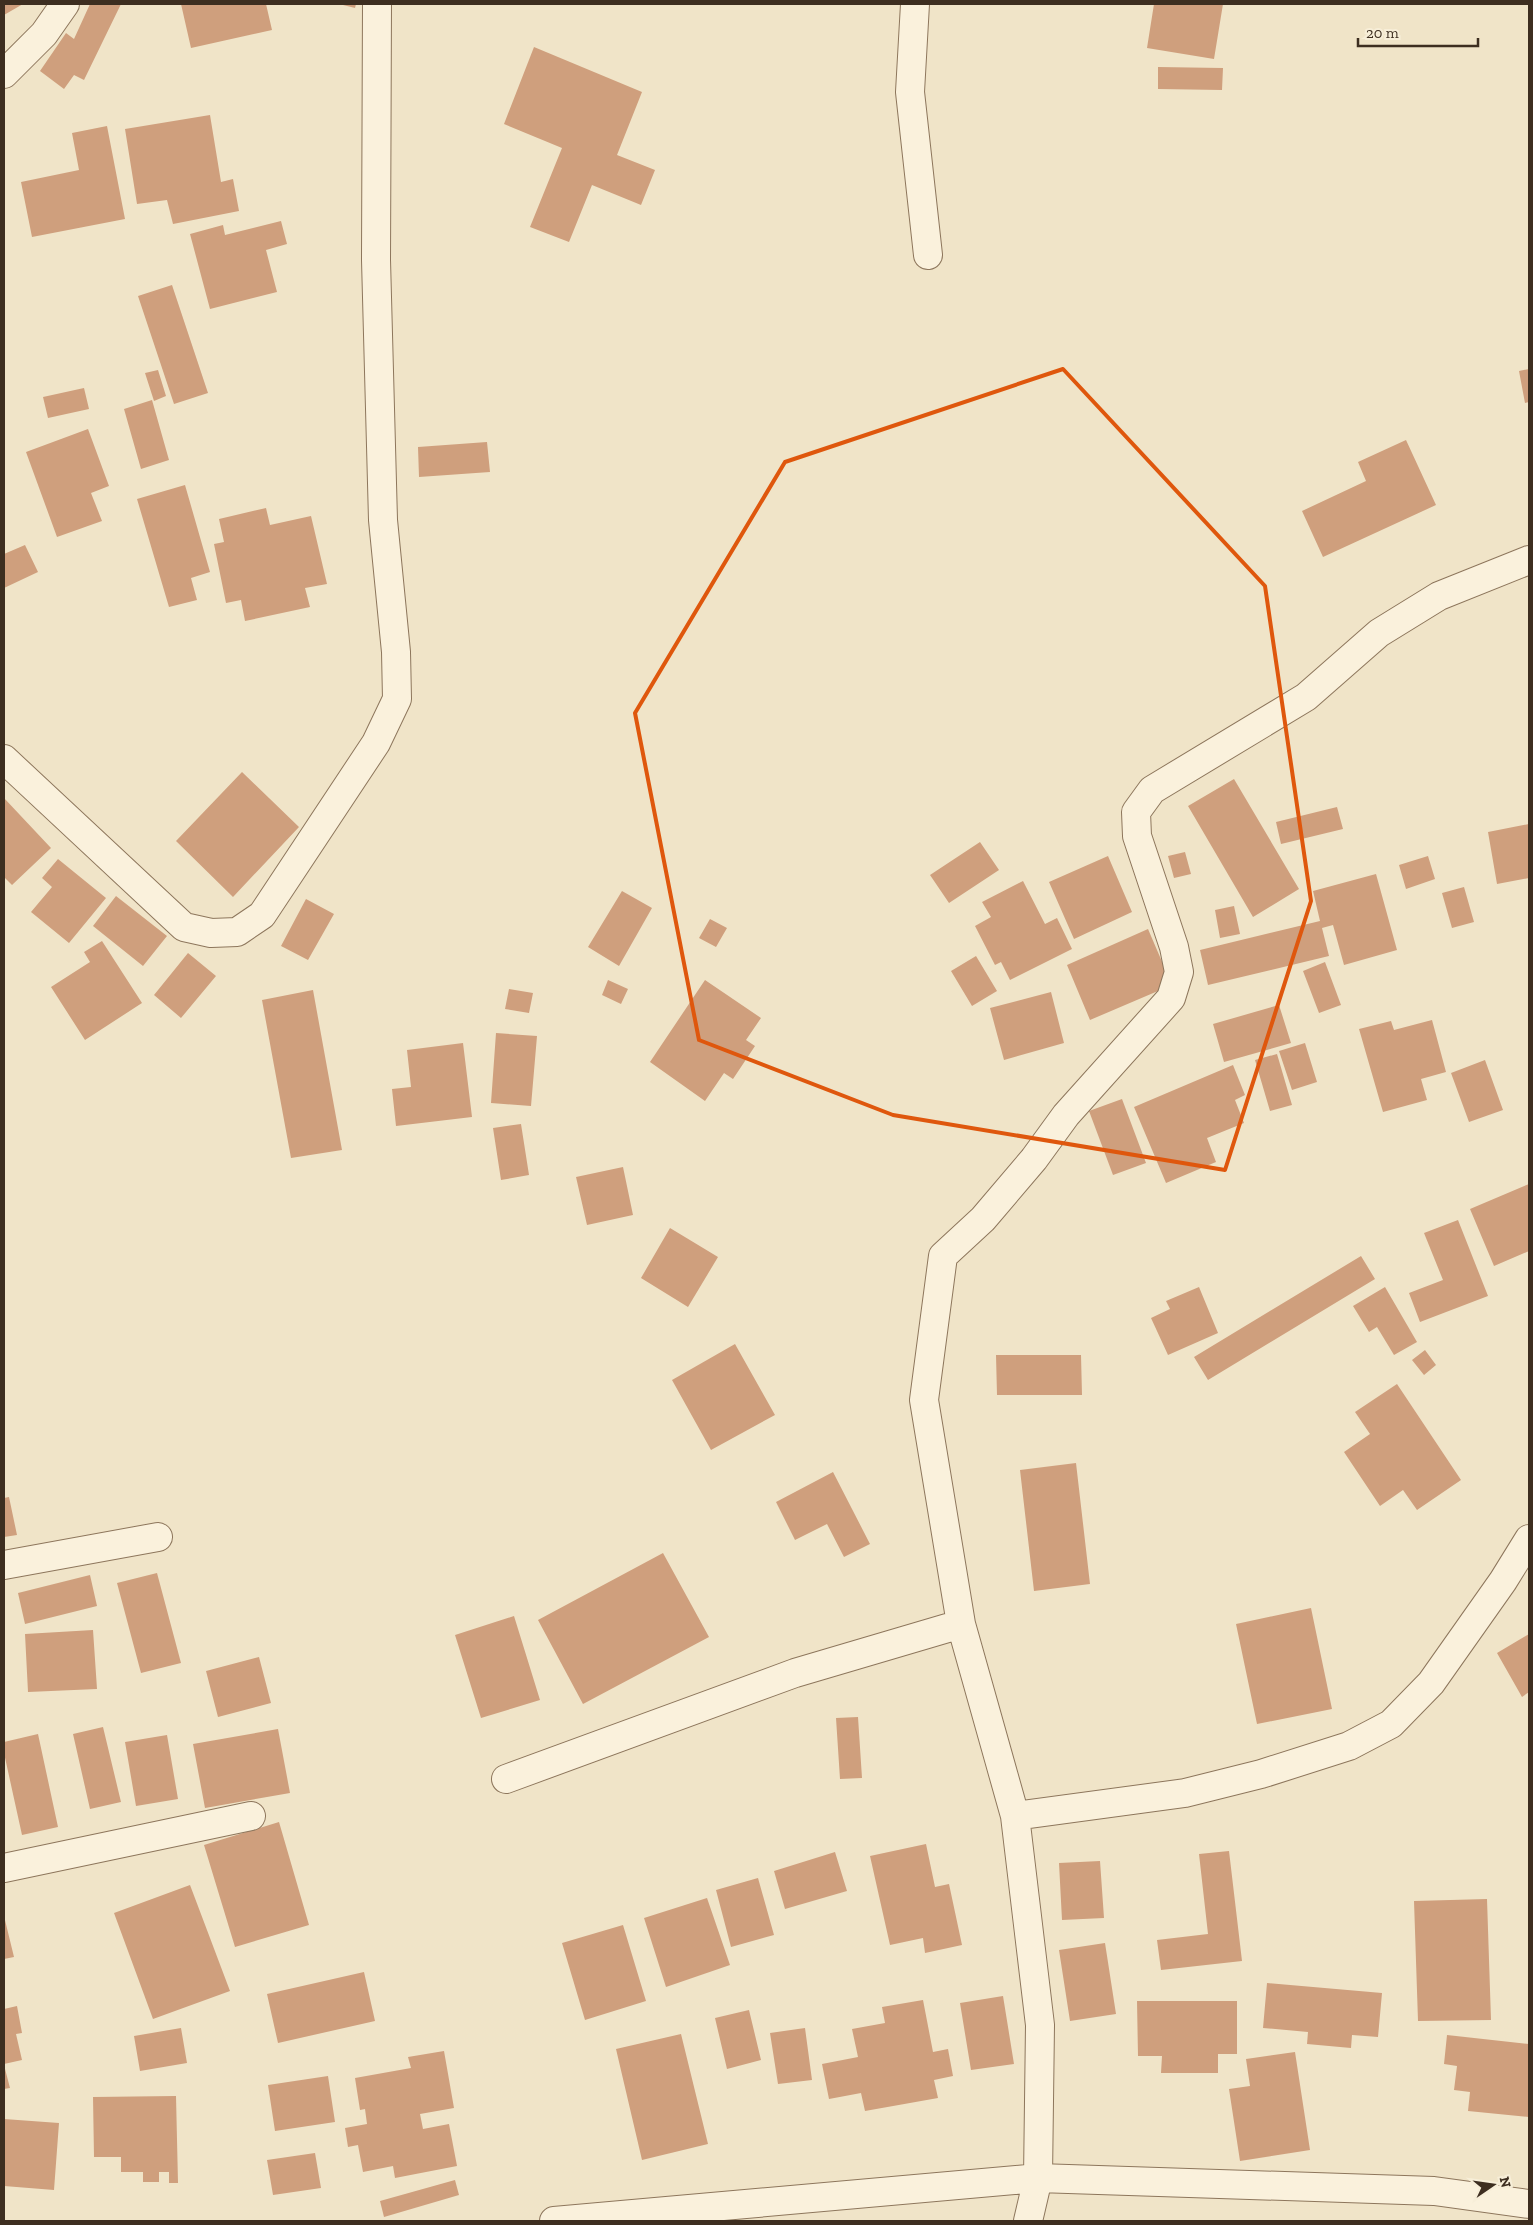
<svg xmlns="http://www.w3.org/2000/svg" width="1533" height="2225" viewBox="0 0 1533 2225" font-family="'Zilla Slab',serif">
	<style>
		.building { fill: #cf9f7d }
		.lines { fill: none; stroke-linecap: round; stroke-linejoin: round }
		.minor-casing { stroke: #8d765c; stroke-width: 30 }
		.minor { stroke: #faf1dc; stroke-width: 28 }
		.marked { fill: none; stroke: #df570d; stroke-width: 4; stroke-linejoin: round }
	</style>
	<rect width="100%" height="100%" fill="#f0e4c8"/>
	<!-- building -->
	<path class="building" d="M 4,4 L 23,4 L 4,15 Z
		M 90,4 L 121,4 L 84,80 L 74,75 L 64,89 L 40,71 L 66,33 L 74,39 Z
		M 181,4 L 266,4 L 272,30 L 191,48 Z
		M 339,4 L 356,4 L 355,8 Z
		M 1154,4 L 1223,4 L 1214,59 L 1147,48 Z
		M 534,47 L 642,92 L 617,155 L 655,170 L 641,205 L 592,185 L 569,242 L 530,227 L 562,148 L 504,124 Z
		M 1158,67 L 1223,68 L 1222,90 L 1158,89 Z
		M 210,115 L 221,182 L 233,179 L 239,211 L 173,224 L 167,200 L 137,204 L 125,129 Z
		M 107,126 L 125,219 L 32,237 L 21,182 L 79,170 L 72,133 Z
		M 281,221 L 287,244 L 266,250 L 277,292 L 210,309 L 190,234 L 223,225 L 225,235 Z
		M 172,285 L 208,393 L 174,404 L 138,296 Z
		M 1529,369 L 1529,402 L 1525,403 L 1519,371 Z
		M 158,370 L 166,396 L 154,401 L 145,373 Z
		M 84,388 L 89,409 L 48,418 L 43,397 Z
		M 152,400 L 169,460 L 141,469 L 124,409 Z
		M 88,429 L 109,486 L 91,493 L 102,521 L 57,537 L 26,452 Z
		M 1406,440 L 1436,505 L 1323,557 L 1302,511 L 1366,481 L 1358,462 Z
		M 487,442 L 490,472 L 419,477 L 418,447 Z
		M 185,485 L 210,572 L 191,578 L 197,600 L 169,607 L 137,499 Z
		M 266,508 L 270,525 L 311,516 L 327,584 L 305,588 L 310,607 L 245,621 L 241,600 L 226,603 L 214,544 L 224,542 L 219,519 Z
		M 25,545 L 38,572 L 4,588 L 4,554 Z
		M 242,772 L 299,827 L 233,897 L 176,841 Z
		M 1234,779 L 1299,889 L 1253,917 L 1188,806 Z
		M 4,798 L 51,848 L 12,885 L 4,877 Z
		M 1337,807 L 1343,829 L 1281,844 L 1276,822 Z
		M 1529,824 L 1529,878 L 1497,884 L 1488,832 Z
		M 980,842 L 999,870 L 949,903 L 930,875 Z
		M 1185,852 L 1191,874 L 1174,878 L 1168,856 Z
		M 1108,856 L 1132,912 L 1074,939 L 1049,882 Z
		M 1428,856 L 1435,879 L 1406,889 L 1399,865 Z
		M 58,859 L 106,898 L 69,943 L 31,912 L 52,887 L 42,878 Z
		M 1376,874 L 1397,950 L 1344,965 L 1333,925 L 1322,928 L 1329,956 L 1208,985 L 1200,950 L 1320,921 L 1313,891 Z
		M 1023,881 L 1045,924 L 1057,918 L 1072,949 L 1010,980 L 1001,962 L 995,965 L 975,926 L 991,917 L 982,902 Z
		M 1464,887 L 1474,922 L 1452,928 L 1442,893 Z
		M 622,891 L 652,908 L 619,966 L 588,947 Z
		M 116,896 L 167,936 L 143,966 L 93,926 Z
		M 306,899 L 334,914 L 308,960 L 281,946 Z
		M 1234,906 L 1240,934 L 1220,938 L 1215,910 Z
		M 710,919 L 727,928 L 716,947 L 699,938 Z
		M 1148,929 L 1172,985 L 1090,1020 L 1067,965 Z
		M 102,941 L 142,1003 L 85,1040 L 51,987 L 90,962 L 84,952 Z
		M 188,953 L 216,976 L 181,1018 L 154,995 Z
		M 976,956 L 997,991 L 972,1006 L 951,971 Z
		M 1325,962 L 1341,1005 L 1319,1013 L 1303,971 Z
		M 608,980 L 628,989 L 621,1004 L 602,995 Z
		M 705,980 L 761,1018 L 746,1040 L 755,1046 L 733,1079 L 724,1073 L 705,1101 L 650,1062 Z
		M 509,989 L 533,993 L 529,1013 L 505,1009 Z
		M 313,990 L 342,1150 L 291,1158 L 262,1000 Z
		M 1051,992 L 1064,1043 L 1004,1060 L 990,1008 Z
		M 1279,1005 L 1291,1043 L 1224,1062 L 1213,1024 Z
		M 1432,1020 L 1446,1072 L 1421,1079 L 1427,1100 L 1383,1112 L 1359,1029 L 1391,1021 L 1394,1030 Z
		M 496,1033 L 537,1036 L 531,1106 L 491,1103 Z
		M 463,1043 L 472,1117 L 396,1126 L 392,1089 L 411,1087 L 407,1050 Z
		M 1305,1043 L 1317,1082 L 1292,1090 L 1279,1051 Z
		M 1277,1054 L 1292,1105 L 1270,1111 L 1255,1060 Z
		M 1485,1060 L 1503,1110 L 1469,1122 L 1451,1073 Z
		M 1233,1065 L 1245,1095 L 1235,1100 L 1244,1123 L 1207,1138 L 1216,1162 L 1166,1183 L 1134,1107 Z
		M 1122,1099 L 1146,1163 L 1113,1175 L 1089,1111 Z
		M 521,1124 L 529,1175 L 501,1180 L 493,1128 Z
		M 623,1167 L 633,1215 L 587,1225 L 576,1177 Z
		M 1529,1184 L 1529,1251 L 1494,1266 L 1470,1209 Z
		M 1458,1220 L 1488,1296 L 1420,1322 L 1409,1293 L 1443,1280 L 1424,1233 Z
		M 670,1228 L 718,1257 L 688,1307 L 641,1278 Z
		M 1361,1256 L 1375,1279 L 1208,1380 L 1194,1357 Z
		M 1199,1287 L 1218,1333 L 1168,1355 L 1151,1318 L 1170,1309 L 1166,1301 Z
		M 1385,1287 L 1417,1342 L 1394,1355 L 1377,1327 L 1369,1332 L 1353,1306 Z
		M 735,1344 L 775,1415 L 711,1450 L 672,1380 Z
		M 1425,1350 L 1436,1365 L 1424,1375 L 1412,1360 Z
		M 996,1355 L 1081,1355 L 1082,1395 L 997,1395 Z
		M 1397,1384 L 1461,1480 L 1417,1510 L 1403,1490 L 1380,1506 L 1344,1452 L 1370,1434 L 1355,1412 Z
		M 1076,1463 L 1090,1584 L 1034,1591 L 1020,1470 Z
		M 833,1472 L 870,1544 L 844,1557 L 827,1524 L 795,1540 L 776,1502 Z
		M 9,1497 L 17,1535 L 4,1537 L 4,1498 Z
		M 663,1553 L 709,1637 L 583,1704 L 538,1620 Z
		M 157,1573 L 181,1663 L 141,1673 L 117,1583 Z
		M 90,1575 L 97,1606 L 25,1624 L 18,1593 Z
		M 1311,1608 L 1332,1709 L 1257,1724 L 1236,1624 Z
		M 514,1616 L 540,1700 L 481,1718 L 455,1635 Z
		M 93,1630 L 97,1689 L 28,1692 L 25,1634 Z
		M 1529,1634 L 1529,1692 L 1522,1697 L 1497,1653 Z
		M 259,1657 L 271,1703 L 218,1717 L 206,1671 Z
		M 858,1717 L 862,1778 L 840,1779 L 836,1718 Z
		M 103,1727 L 121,1802 L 90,1809 L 73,1734 Z
		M 278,1729 L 290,1793 L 205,1808 L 193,1744 Z
		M 38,1734 L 58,1827 L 22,1835 L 4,1753 L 4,1742 Z
		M 167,1735 L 178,1799 L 136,1806 L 125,1742 Z
		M 279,1822 L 309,1925 L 235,1947 L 204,1845 Z
		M 926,1844 L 935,1887 L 949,1884 L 962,1945 L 925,1953 L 923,1938 L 890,1945 L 870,1856 Z
		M 1229,1851 L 1242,1961 L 1161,1970 L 1157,1940 L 1208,1934 L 1199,1854 Z
		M 835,1852 L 847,1891 L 785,1909 L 774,1871 Z
		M 1100,1861 L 1104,1918 L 1062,1920 L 1059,1863 Z
		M 758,1878 L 774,1935 L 731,1947 L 716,1890 Z
		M 190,1885 L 230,1991 L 153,2019 L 114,1913 Z
		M 707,1898 L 730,1965 L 666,1987 L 644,1918 Z
		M 1487,1899 L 1491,2020 L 1418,2021 L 1414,1901 Z
		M 4,1916 L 14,1957 L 4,1959 Z
		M 623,1925 L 646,2001 L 585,2020 L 562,1943 Z
		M 1105,1943 L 1116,2014 L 1070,2021 L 1059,1950 Z
		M 364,1972 L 375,2021 L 278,2043 L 267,1994 Z
		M 1267,1983 L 1382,1993 L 1378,2037 L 1352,2035 L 1351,2048 L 1307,2044 L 1308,2032 L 1263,2028 Z
		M 1003,1996 L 1014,2064 L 971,2070 L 960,2003 Z
		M 923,2000 L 933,2052 L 948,2049 L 953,2076 L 934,2080 L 938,2098 L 865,2111 L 861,2093 L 829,2099 L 822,2064 L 858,2057 L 852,2029 L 885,2023 L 882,2007 Z
		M 1137,2001 L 1237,2001 L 1237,2054 L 1218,2054 L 1218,2073 L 1161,2073 L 1162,2056 L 1138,2056 Z
		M 17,2006 L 22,2033 L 16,2034 L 22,2060 L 4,2064 L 4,2009 Z
		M 749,2010 L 761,2060 L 727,2069 L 715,2018 Z
		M 181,2028 L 187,2063 L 140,2071 L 134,2036 Z
		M 805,2028 L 812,2080 L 778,2084 L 770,2033 Z
		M 681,2034 L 708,2144 L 642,2160 L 616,2049 Z
		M 1447,2035 L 1529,2044 L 1529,2117 L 1468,2111 L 1470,2092 L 1454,2090 L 1457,2066 L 1444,2064 Z
		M 444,2051 L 454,2108 L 420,2114 L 423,2129 L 449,2124 L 457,2166 L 395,2178 L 393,2166 L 363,2172 L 358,2145 L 348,2147 L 345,2128 L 367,2124 L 365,2109 L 360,2110 L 355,2078 L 411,2068 L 408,2057 Z
		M 1295,2052 L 1310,2150 L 1240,2161 L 1229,2089 L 1250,2086 L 1246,2059 Z
		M 4,2065 L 10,2088 L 4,2089 Z
		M 328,2076 L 335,2122 L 275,2131 L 268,2085 Z
		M 176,2096 L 178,2183 L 169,2183 L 169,2172 L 159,2172 L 159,2182 L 143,2182 L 143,2172 L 121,2172 L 121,2157 L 94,2157 L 93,2097 Z
		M 4,2119 L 59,2123 L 54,2190 L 4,2186 Z
		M 315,2153 L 321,2188 L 273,2195 L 267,2160 Z
		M 455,2180 L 459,2195 L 384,2217 L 380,2201 Z"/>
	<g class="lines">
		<!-- minor casing -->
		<g class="minor-casing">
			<path id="minor" d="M 915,4 L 910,92 L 928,255
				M 4,74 L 44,34 L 65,4
				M 4,759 L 184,927 L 211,933 L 237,932 L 262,915 L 376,743 L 397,699 L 396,652 L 383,520 L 376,260 L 377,4
				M 4,1565 L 158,1537
				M 506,1779 L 795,1673 L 961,1624
				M 1015,1816 L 1185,1793 L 1261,1774 L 1349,1746 L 1391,1724 L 1431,1683 L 1503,1581 L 1529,1539
				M 4,1868 L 251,1816
				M 554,2221 L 1038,2178 L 1434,2191 L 1529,2204
				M 1028,2221 L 1038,2178 L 1040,2025 L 1015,1816 L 961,1624 L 924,1400 L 943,1256 L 983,1219 L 1034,1159 L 1066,1115 L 1171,998 L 1179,972 L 1174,947 L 1137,836 L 1136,812 L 1152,790 L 1306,697 L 1379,633 L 1439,596 L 1529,560"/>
		</g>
		<!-- minor -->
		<use href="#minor" class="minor"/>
	</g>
	<!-- marked area -->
	<path class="marked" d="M 1063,369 L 1265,586 L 1311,901 L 1225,1170 L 893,1115 L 699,1040 L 635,713 L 785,462 Z"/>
	<!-- border -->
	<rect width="1533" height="2225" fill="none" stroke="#3d2e20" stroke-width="10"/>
	<!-- north arrow -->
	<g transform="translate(1493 2185) rotate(77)" stroke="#f7eed8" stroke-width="4" paint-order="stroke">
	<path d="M0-4L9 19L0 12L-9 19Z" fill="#3d2e20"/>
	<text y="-8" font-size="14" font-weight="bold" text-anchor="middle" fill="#3d2e20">N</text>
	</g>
	<!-- scale -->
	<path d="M1358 38v8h120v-8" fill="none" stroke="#3d2e20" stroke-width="2.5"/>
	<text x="1366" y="38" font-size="15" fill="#3d2e20" stroke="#f7eed8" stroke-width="4" paint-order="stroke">20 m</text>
</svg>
